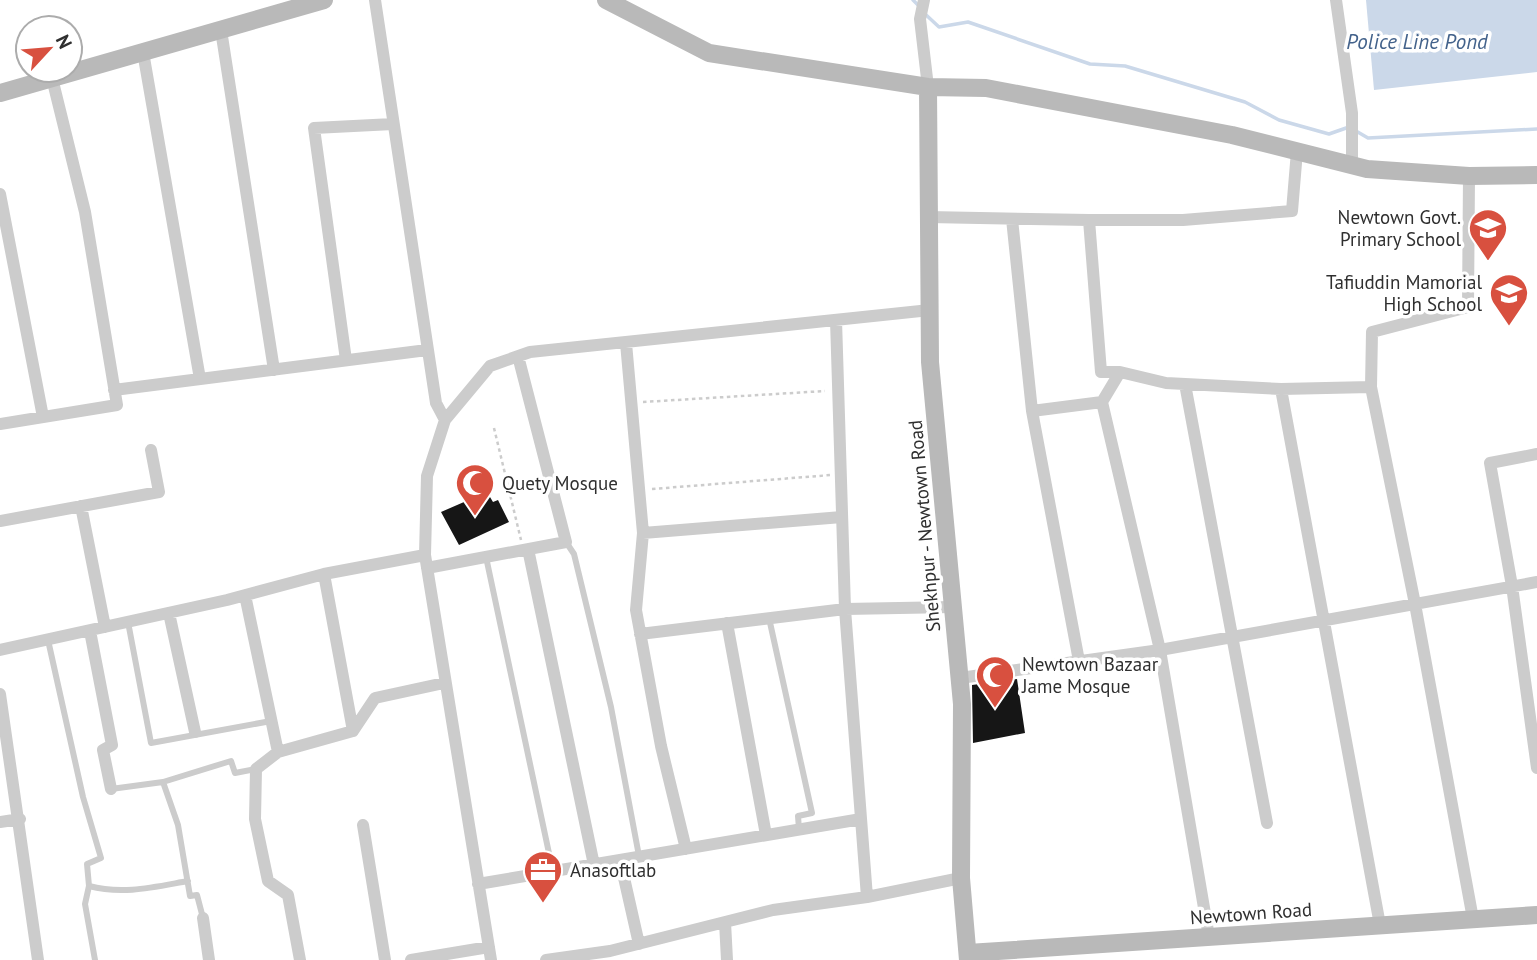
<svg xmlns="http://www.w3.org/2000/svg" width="1537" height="960" viewBox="0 0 1537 960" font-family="'PT Sans',sans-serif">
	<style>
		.water { fill: #cbd8e9 }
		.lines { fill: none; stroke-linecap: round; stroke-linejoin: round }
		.stream { stroke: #cbd8e9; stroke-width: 3.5 }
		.building { fill: #161616 }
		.path { stroke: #ccc; stroke-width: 2.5; stroke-dasharray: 3.5 3.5; stroke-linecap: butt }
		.lane { stroke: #ccc; stroke-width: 6 }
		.street { stroke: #ccc; stroke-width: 12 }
		.secondary { stroke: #b9b9b9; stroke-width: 18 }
		.labels { text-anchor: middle; stroke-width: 7; stroke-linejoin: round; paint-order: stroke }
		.poi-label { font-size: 19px; fill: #2f2f2f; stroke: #fff; text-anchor: start }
		.street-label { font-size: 19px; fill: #2f2f2f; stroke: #fff }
		.water-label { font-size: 21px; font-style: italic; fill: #43628b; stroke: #fff }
	</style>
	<rect width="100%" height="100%" fill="#fff"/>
	<!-- water -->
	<path class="water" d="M 1366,0 L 1537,0 L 1537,72 L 1374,90 Z"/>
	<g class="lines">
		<!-- stream -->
		<path class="stream" d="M 913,0 L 920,7
			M 924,13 L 939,27 L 968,22 L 1090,64 L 1125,66 L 1245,102 L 1279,120 L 1329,134 L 1349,127
			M 1356,131 L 1368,138 L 1537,129"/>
	</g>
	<!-- building -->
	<path class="building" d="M 487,492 L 493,502 L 498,500 L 509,522 L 459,545 L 441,512 Z
		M 1017,679 L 1025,733 L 973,743 L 972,685 Z"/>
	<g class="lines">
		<!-- path -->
		<path class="path" d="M 643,402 L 825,391
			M 494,428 L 521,540
			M 652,489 L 831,475"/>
		<!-- lane -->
		<path class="lane" d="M 566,542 L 574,554 L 611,707 L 639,856
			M 486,557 L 553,872
			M 769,618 L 812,813 L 798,816 L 799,829
			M 128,622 L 151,743 L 271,721
			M 48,640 L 83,797 L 101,858 L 87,864 L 89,886 L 85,904 L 95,960
			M 163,782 L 231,761 L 235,773 L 256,769
			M 111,789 L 163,782 L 178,825 L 190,896 L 197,895 L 203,918
			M 89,886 C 123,895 154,887 188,881"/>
		<!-- street -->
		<path class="street" d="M 375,0 L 436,403 L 445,420 L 490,366 L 530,352 L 930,310
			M 924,0 L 920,19 L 928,87
			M 1336,0 L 1352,113 L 1352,165
			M 221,30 L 274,370
			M 143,52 L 200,379
			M 1469,176 L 1468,307 L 1372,332 L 1371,387 L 1415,604 L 1473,919
			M 0,194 L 43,417
			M 928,217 L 1089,220
			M 1012,219 L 1032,411
			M 836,320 L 845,609 L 953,607
			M 626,343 L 643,533 L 636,610 L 661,746 L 686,849
			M 346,360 L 314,128 L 393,124
			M 1120,372 L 1101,372 L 1089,220 L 1183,220 L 1292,211 L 1297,151
			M 1185,384 L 1267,823
			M 1371,387 L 1281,389 L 1380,925
			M 114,390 L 427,350
			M 1102,402 L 1160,650 L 1209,937
			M 445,420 L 427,476 L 425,555 L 491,960
			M 0,424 L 117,405 L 85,212 L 52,78
			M 1537,454 L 1490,463 L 1512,586 L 1537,768
			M 81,506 L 105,627
			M 0,521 L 159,492 L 151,450
			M 643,533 L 842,517
			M 528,549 L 594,865
			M 427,568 L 566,542 L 518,356
			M 324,574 L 353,731
			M 245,595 L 278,752
			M 169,613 L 195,732
			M 727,623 L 766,835
			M 90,631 L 112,745 L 103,750 L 111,789
			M 640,634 L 845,609 L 867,897 L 961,878
			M 0,650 L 227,600 L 324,574 L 425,555
			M 1079,661 L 1032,411 L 1102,402 L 1120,372 L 1166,383 L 1281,389
			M 960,678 L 1160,650 L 1537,582
			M 0,694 L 38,960
			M 0,822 L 20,819
			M 363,825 L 385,960
			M 620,860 L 639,944
			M 478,884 L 861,819
			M 203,918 L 209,960
			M 300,960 L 288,895 L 268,881 L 255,819 L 256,769 L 278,752 L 353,731 L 375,698 L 444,683
			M 411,960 L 489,947
			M 546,960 L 610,951 L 725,922
			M 727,960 L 725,922 L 773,910 L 867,897"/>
		<!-- secondary -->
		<path class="secondary" d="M 606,0 L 709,53 L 928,87 L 986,88 L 1232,135 L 1367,169 L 1469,176 L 1537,175
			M 928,87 L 930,362 L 962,704 L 961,878 L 968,960
			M 0,93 L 324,0
			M 968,953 L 1537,915"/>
	</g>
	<!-- icons -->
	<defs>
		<g id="school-pin" transform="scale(2.0125)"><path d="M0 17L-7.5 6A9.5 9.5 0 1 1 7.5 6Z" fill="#d8503f" stroke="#fff"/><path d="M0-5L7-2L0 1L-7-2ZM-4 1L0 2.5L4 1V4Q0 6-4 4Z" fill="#fff"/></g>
		<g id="mosque-pin" transform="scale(2.0125)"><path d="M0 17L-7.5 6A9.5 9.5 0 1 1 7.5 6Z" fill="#d8503f" stroke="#fff"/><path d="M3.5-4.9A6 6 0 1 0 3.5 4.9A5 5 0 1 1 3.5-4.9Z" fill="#fff"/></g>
		<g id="office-pin" transform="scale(2.0125)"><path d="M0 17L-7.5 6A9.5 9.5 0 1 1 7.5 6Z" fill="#d8503f" stroke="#fff"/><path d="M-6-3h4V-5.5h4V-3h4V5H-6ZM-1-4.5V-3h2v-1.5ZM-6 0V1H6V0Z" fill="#fff"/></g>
	</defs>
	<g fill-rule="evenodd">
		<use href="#school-pin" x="1488" y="228"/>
		<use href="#school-pin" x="1509" y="293"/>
		<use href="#mosque-pin" x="475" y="483"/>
		<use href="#mosque-pin" x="995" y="675"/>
		<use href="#office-pin" x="543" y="870"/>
	</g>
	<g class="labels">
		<!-- poi labels -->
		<g class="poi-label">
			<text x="1461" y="224" text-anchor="end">Newtown Govt.<tspan x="1461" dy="22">Primary School</tspan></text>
			<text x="1482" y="289" text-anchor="end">Tafiuddin Mamorial<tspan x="1482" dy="22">High School</tspan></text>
			<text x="502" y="490">Quety Mosque</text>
			<text x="1022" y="671">Newtown Bazaar<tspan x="1022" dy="22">Jame Mosque</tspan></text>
			<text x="570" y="877">Anasoftlab</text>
		</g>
		<!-- street labels -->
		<g class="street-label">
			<text transform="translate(924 526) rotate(-95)" y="7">Shekhpur - Newtown Road</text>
			<text transform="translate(1251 913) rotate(-4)" y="7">Newtown Road</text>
		</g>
		<!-- water labels -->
		<g class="water-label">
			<text x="1417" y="49">Police Line Pond</text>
		</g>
	</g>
	<!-- north arrow -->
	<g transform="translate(49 49) rotate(64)"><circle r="33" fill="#ffffff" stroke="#acacac" stroke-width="2"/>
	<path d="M0-5L12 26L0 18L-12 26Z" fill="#d8503f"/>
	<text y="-10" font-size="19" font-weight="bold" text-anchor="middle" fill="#2f2f2f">N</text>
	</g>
</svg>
